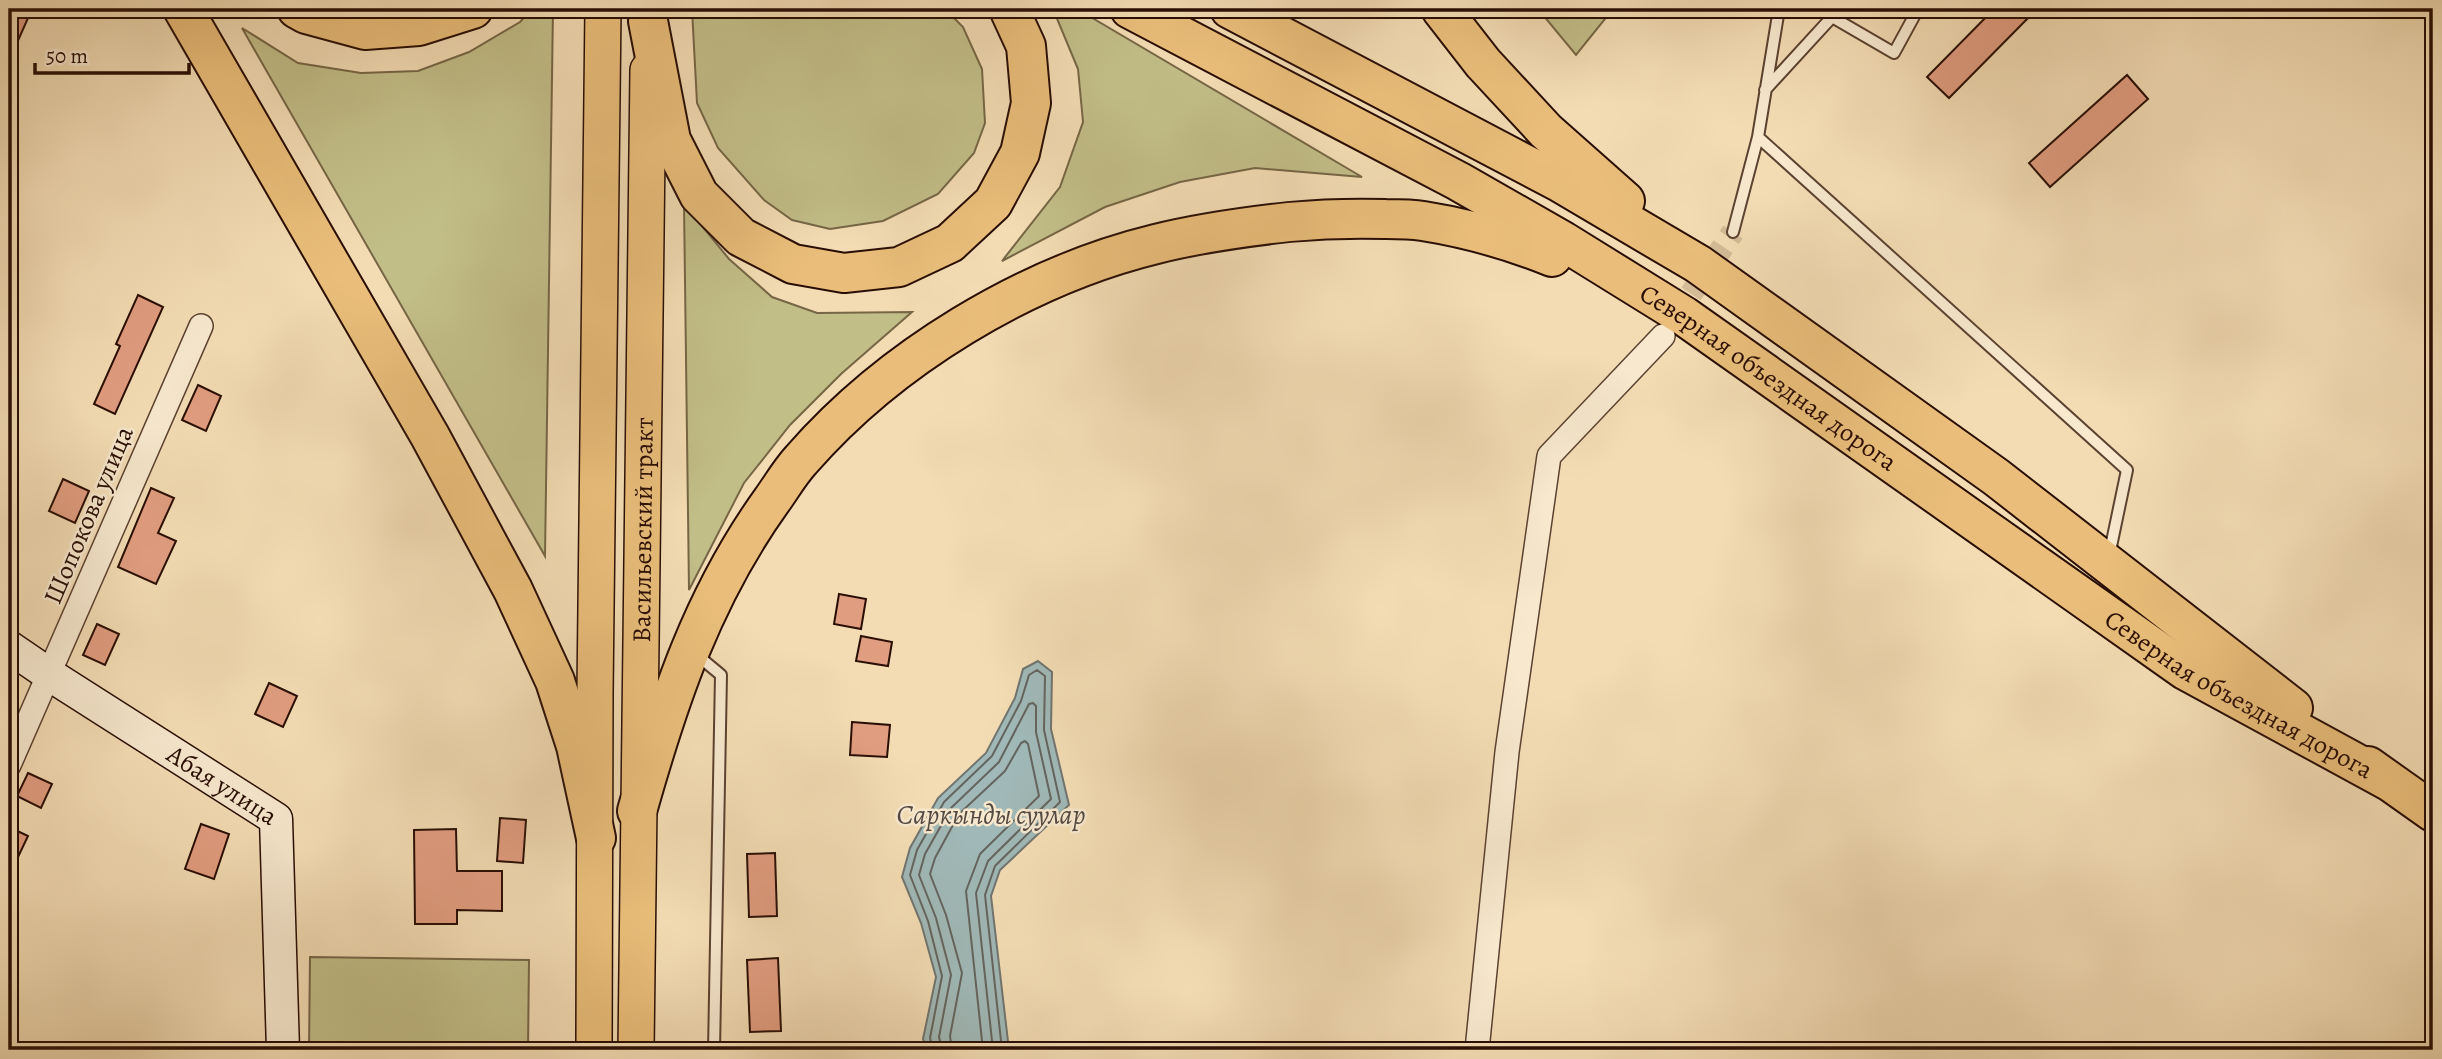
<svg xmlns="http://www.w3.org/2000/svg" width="2442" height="1059" viewBox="0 0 2442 1059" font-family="Alegreya,serif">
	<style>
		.green { fill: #c2be88; stroke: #766646; stroke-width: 2 }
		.water { fill: #a0b9b8; stroke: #707570; stroke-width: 2 }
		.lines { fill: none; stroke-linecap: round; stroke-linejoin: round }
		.shore { stroke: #64645e; stroke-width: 2 }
		.building { fill: #e19d80; stroke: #290e05; stroke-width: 2 }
		.street-tunnel { stroke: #d5bd9a; stroke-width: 23; stroke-dasharray: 23 11; stroke-linecap: butt }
		.lane-casing { stroke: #5c4231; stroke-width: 14 }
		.street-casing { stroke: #5c4231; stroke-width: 26 }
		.secondary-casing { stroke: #290e05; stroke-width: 35 }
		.primary-casing { stroke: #290e05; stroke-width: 38 }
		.highway-casing { stroke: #290e05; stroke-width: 42 }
		.lane { stroke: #f7e8ce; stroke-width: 10 }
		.street { stroke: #f7e8ce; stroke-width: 23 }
		.secondary { stroke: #f7e8ce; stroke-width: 32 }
		.primary { stroke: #eabe7a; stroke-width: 35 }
		.highway { stroke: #eabe7a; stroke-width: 38 }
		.labels { text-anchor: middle; stroke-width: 5; stroke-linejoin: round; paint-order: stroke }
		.street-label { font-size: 26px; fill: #290e05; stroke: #f7e8ce }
		.water-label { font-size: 28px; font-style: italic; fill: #534a44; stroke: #f7e8ce }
	</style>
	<rect width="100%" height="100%" fill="#f3dcb4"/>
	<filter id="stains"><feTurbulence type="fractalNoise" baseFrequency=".00286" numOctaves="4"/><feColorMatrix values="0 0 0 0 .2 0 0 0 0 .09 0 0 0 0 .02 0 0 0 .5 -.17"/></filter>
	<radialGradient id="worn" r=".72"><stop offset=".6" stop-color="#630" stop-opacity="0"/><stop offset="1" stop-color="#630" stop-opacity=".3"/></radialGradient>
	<!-- green -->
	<path class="green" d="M 532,9 L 553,9 L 545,556 L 242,28 L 298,63 L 361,73 L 418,71 L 469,52 L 520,22 Z
		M 692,9 L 945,9 L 963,27 L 982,69 L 985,123 L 974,153 L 938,194 L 883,221 L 830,229 L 792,220 L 764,200 L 718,148 L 697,103 Z
		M 1053,9 L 1077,9 L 1362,177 L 1255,168 L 1180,182 L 1105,207 L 1002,261 L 1060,187 L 1083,122 L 1078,69 Z
		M 1538,9 L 1613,9 L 1576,55 Z
		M 684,204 L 729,259 L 772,297 L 817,313 L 912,312 L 841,374 L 790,425 L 744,483 L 689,590 Z
		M 310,957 L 529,960 L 528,1050 L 309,1050 Z"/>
	<!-- water -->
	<path class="water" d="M 1038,661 L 1052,672 L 1051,729 L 1069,805 L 1000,870 L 991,896 L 1009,1050 L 927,1050 L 923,1039 L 936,977 L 921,923 L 902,877 L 910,848 L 938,798 L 986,753 L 1015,698 L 1023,669 Z"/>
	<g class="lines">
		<!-- shore -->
		<path class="shore" d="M 933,1050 L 930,1038 L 942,976 L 928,921 L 910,875 L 917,850 L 944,802 L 992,756 L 1021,701 L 1029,675 L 1037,670 L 1045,676 L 1044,730 L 1060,802 L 995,866 L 985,895 L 1002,1050
			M 942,1050 L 939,1037 L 951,975 L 936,918 L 919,875 L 925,854 L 951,808 L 999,762 L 1029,704 L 1033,703 L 1036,706 L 1036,732 L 1051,799 L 988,861 L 976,893 L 993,1050
			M 952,1050 L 950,1036 L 962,973 L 946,915 L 930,874 L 935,858 L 959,814 L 1005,771 L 1021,743 L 1025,741 L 1028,744 L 1039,796 L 980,854 L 966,891 L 983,1050"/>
	</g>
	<!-- building -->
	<path class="building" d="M 1994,9 L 2037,9 L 1949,98 L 1927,77 Z
		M 9,10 L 28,18 L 9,61 Z
		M 2127,75 L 2148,99 L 2050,187 L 2029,163 Z
		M 138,295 L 163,307 L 115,414 L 94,404 L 120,346 L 116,344 Z
		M 198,385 L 221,396 L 206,431 L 182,420 Z
		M 63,479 L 89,491 L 75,523 L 49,511 Z
		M 151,488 L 174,498 L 158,533 L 176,541 L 156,584 L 118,567 Z
		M 839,594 L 866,599 L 861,629 L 834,624 Z
		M 97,624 L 119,634 L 105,665 L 83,655 Z
		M 861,636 L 892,642 L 888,666 L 856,661 Z
		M 269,683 L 297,696 L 283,727 L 255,714 Z
		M 852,722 L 890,725 L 887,757 L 850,755 Z
		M 28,773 L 52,784 L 41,808 L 17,796 Z
		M 500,818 L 526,820 L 523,863 L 497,861 Z
		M 201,824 L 229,834 L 214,879 L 185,869 Z
		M 9,827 L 28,836 L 9,876 Z
		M 456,829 L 457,871 L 502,871 L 502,911 L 457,910 L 457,924 L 415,924 L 414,830 Z
		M 775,853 L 777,916 L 749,917 L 747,854 Z
		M 778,958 L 781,1031 L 750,1032 L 747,960 Z"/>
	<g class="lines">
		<!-- street-tunnel -->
		<path class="street-tunnel" d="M 1672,322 L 1733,232"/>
		<!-- lane casing -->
		<g class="lane-casing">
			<path id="lane" d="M 1779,9 L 1758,137 L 2127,470 L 2109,556
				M 1765,90 L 1832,17 L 1894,53 L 1918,9
				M 1733,232 L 1758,137
				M 697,655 L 721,675 L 714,1050"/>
		</g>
		<!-- street casing -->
		<g class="street-casing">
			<path id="street" d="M 9,765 L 201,326
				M 1477,1050 L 1507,752 L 1549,456 L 1663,336"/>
		</g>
		<!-- secondary casing -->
		<g class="secondary-casing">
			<g id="secondary">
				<path id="s1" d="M 9,647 L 50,675 L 276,819 L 283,1050"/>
			</g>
		</g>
		<!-- primary casing -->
		<g class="primary-casing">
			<g id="primary">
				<path d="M 594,1050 L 595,693 L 603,9"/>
				<path id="s2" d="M 636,1050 L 648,70"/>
			</g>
		</g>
		<!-- highway casing -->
		<g class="highway-casing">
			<g id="highway">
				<path d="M 183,9 L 430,436 L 513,590 L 555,681 L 576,746 L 596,838"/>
				<path d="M 297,9 L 306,14 L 365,30 L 419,26 L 473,9"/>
				<path id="s3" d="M 1130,9 L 1458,181 L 1563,241 L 1684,316 L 2185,670 L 2387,780"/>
				<path d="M 1230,9 L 1559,182 L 1698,264 L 1996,477 L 2293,708"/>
				<path d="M 1441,9 L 1483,63 L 1546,131 L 1625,201"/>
				<path d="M 648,21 L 671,140 L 699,195 L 741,237 L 793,264 L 844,273 L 899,267 L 950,243 L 993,203 L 1020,153 L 1031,103 L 1026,46 L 1009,9"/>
				<path d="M 2368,766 L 2433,812"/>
				<path d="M 637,811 C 669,698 703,596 772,500 C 782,486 790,472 801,460 C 890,358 1025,276 1156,244 C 1200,233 1244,227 1289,222 C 1321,219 1353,218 1386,219 C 1398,219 1411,219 1423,221 C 1467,228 1510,240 1552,257"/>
			</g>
		</g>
		<!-- lane -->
		<use href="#lane" class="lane"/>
		<!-- street -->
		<use href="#street" class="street"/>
		<!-- secondary -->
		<use href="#secondary" class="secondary"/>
		<!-- primary -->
		<use href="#primary" class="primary"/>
		<!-- highway -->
		<use href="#highway" class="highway"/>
	</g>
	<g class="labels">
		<!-- street labels -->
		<g class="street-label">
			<text dy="9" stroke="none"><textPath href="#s3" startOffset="738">Северная объездная дорога</textPath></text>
			<text transform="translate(88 515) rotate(-67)" y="9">Шопокова улица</text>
			<text dy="9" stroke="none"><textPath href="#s2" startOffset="520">Васильевский тракт</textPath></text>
			<text dy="9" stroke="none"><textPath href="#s3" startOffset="1306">Северная объездная дорога</textPath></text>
			<text dy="9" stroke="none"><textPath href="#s1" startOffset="254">Абая улица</textPath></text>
		</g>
		<!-- water labels -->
		<g class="water-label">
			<text x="991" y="824">Саркынды суулар</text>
		</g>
	</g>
	<!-- margin -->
	<rect width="2442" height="1059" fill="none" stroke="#f3dcb4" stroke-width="35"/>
	<rect x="10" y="10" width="2421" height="1038" fill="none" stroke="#290e05" stroke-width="3.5"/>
	<rect x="18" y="18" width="2407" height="1024" fill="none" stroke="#290e05" stroke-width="2"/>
	<!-- scale -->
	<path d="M35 63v10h154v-10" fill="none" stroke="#290e05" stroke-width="3.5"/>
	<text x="46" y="63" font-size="21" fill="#290e05" stroke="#f7e8ce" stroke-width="5" paint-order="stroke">50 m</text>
	<rect width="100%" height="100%" filter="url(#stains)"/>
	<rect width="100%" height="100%" fill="url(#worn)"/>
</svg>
